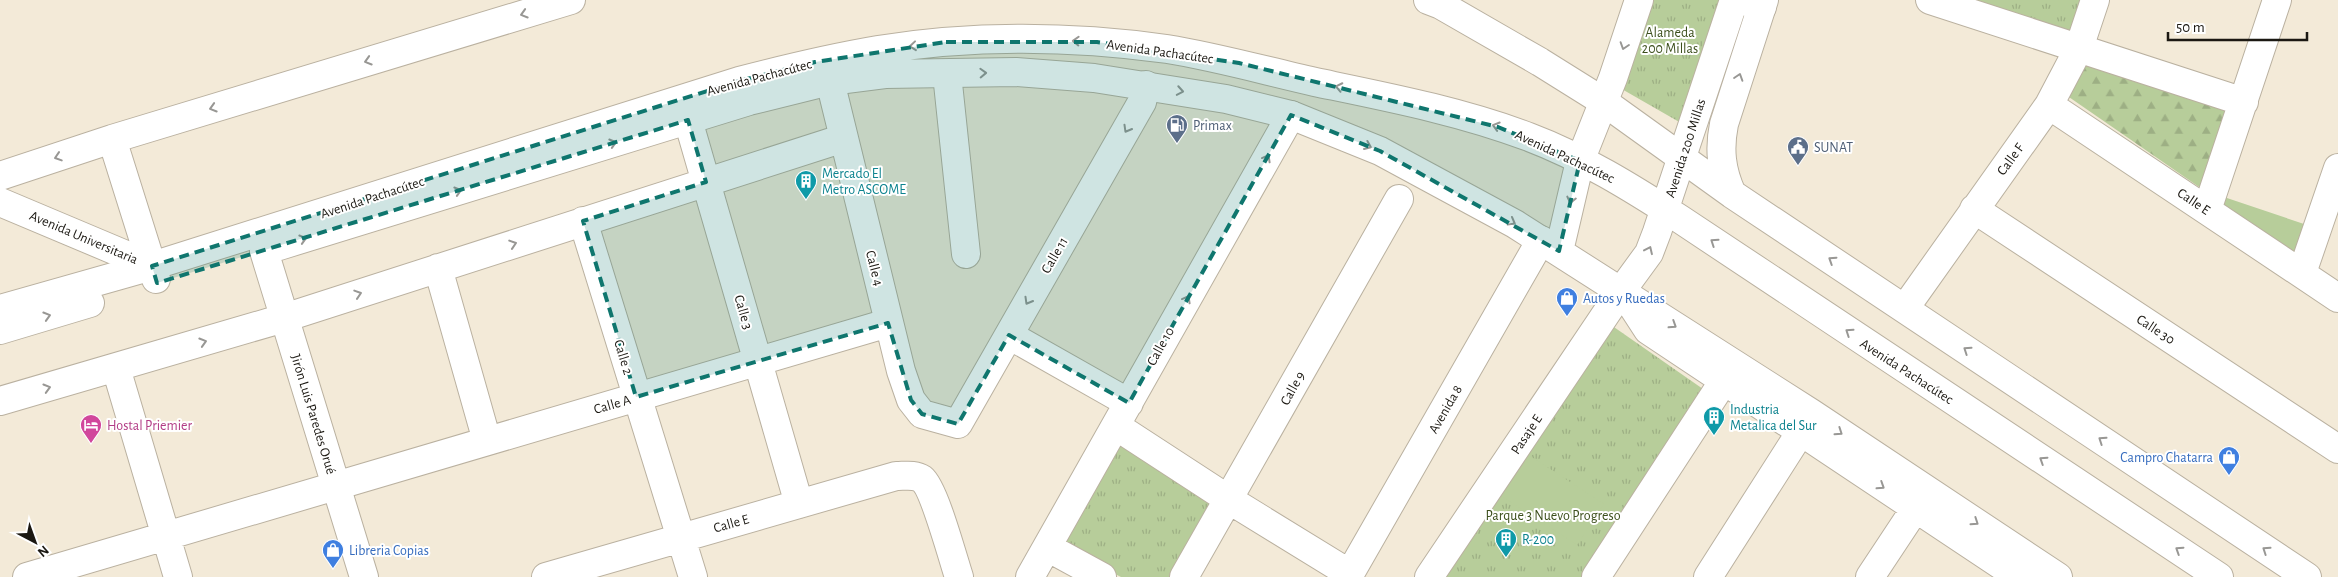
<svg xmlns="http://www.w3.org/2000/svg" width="2338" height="577" viewBox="0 0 2338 577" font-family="'Alegreya Sans',sans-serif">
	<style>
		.grass { fill: url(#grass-tufts) }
		.forest { fill: url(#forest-firs) }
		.garden { fill: #b7cd9a }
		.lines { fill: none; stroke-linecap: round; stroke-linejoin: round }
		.minor-casing { stroke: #bab1a0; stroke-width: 30 }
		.major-casing { stroke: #bab1a0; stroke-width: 30 }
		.minor { stroke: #fff; stroke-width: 28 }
		.major { stroke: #fff; stroke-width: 28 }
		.oneway { stroke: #989794 }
		.marked { fill: #0f766e; fill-opacity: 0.2; stroke: #0f766e; stroke-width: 4; stroke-dasharray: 10 6; stroke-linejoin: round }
		.labels { text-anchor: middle; stroke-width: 4; stroke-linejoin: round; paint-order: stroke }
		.park-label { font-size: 14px; fill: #3c4f1c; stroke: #fff }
		.street-label { font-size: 14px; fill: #1b1812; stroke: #fff }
		.service-label { font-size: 14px; fill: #4e5e75; stroke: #fff; text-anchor: start }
		.culture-label { font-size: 14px; fill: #0d838f; stroke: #fff; text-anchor: start }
		.shop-label { font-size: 14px; fill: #366cbe; stroke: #fff; text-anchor: start }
		.hotel-label { font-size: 14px; fill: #b23c85; stroke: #fff; text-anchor: start }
	</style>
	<defs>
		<pattern id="grass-tufts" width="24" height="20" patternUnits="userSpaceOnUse" patternTransform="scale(1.25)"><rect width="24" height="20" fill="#b7cd9a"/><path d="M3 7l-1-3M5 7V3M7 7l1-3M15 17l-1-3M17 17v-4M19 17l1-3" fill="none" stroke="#9daf84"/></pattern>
		<pattern id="forest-firs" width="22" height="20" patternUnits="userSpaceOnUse" patternTransform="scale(1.25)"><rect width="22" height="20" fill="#b7cd9a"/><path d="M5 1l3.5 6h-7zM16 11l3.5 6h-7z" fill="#9daf84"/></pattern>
	</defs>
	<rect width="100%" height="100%" fill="#f3ead8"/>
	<!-- grass -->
	<path class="grass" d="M 1644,0 L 1723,0 L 1681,123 L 1620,88 Z
		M 1974,0 L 2088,0 L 2075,39 Z
		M 1611,325 L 1703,389 L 1582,577 L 1441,577 Z
		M 1114,440 L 1213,500 L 1171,577 L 1121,577 L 1062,547 Z"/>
	<!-- forest -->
	<path class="forest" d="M 2085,56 L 2229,103 L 2202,189 L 2066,95 Z"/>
	<!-- garden -->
	<path class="garden" d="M 2218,195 L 2313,227 L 2299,263 L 2213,206 Z
		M 1527,454 L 1604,504 L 1577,545 L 1500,495 Z"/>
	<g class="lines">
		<!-- minor casing -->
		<g class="minor-casing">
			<path id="minor" d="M 1428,0 L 1441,5 L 1540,62 L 1604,102 L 1732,194 L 2307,577
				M 1930,0 L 2244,102
				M 947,74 L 966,254
				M 830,81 L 901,371 L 911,400 L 922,414 L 958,424 L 1142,102 L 1146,85
				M 2049,105 L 2338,298
				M 688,120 L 799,504
				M 112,139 L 156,279
				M 0,176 L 112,139 L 571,0
				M 1732,194 C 1721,170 1719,149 1724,124 L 1764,0
				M 0,202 L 152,266
				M 1974,209 L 2338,449
				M 2207,210 L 2277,0
				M 583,221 L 693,577
				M 264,251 L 364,577
				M 438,268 L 487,441
				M 2302,273 L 2338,168
				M 1905,308 L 2049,105 L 2079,48 L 2095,0
				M 1009,335 L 1129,403
				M 116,368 L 178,577
				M 0,401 L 284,318 L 844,138
				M 1116,426 L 1228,499 L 1350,574
				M 1047,547 L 1102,577
				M 27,577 L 888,323
				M 546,577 L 896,476 C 905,476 915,474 922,479 C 934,488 953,559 959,577
				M 1030,577 L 1291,115
				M 1184,577 L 1399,199
				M 1348,577 L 1541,240
				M 1429,577 L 1622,290 L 1648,330 L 2019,577
				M 1596,577 L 1723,382
				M 1708,577 L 1800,433
				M 1870,577 L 1915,509"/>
		</g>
		<!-- major casing -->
		<g class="major-casing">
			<path id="major" d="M 1742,0 L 1762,7
				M 279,246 L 749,101 L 830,81 L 885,74 L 1016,72 L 1094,78 L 1226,99 L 1291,115 L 1380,151 L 1515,224 L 1811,413 L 2058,577
				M 1559,251 L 1580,161 L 1613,78 L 1639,0
				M 1622,290 L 1649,253 L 1657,232 L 1734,0
				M 0,309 L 152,266 L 739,81 C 785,69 831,58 878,50 C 972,35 1073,36 1167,49 C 1217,57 1266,71 1315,82 C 1387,97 1460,111 1529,137 C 1582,157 1632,188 1680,219 L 2219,577
				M 0,330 L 90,303"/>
		</g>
		<!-- minor -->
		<use href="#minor" class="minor"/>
		<!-- major -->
		<use href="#major" class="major"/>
	</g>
	<!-- one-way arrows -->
	<defs><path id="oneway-chevron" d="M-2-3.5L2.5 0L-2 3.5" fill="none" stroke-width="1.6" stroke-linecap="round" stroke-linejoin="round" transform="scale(1.25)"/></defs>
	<g class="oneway">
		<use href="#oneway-chevron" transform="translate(524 14) rotate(163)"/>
		<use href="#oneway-chevron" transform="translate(1076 41) rotate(-178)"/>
		<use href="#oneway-chevron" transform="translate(913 46) rotate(174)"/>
		<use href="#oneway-chevron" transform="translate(1624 46) rotate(108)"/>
		<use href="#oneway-chevron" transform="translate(368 61) rotate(163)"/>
		<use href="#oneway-chevron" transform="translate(983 73) rotate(-2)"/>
		<use href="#oneway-chevron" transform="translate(1739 77) rotate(-72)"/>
		<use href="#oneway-chevron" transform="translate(1339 87) rotate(-168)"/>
		<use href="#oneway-chevron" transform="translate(1180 91) rotate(10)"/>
		<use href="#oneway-chevron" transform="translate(213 108) rotate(163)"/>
		<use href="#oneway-chevron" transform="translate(1496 126) rotate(-163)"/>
		<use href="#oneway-chevron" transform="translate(1127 129) rotate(120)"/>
		<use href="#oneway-chevron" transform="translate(613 143) rotate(-17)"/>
		<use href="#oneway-chevron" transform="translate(1368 146) rotate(23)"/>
		<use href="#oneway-chevron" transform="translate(58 157) rotate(162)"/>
		<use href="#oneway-chevron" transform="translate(1267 158) rotate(-61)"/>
		<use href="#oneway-chevron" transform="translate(458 191) rotate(-17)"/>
		<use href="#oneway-chevron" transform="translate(1571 200) rotate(103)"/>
		<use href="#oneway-chevron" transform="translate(1512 222) rotate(29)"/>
		<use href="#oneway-chevron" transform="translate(303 239) rotate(-17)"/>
		<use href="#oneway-chevron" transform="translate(1714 242) rotate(-146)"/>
		<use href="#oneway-chevron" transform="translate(513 244) rotate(-18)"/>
		<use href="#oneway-chevron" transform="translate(1649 250) rotate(-65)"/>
		<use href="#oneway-chevron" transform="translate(1832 260) rotate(-147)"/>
		<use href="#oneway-chevron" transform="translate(358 294) rotate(-18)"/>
		<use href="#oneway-chevron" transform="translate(1187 299) rotate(-61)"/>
		<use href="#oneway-chevron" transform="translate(1028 301) rotate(120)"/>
		<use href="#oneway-chevron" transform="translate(47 316) rotate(-17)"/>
		<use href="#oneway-chevron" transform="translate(1673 325) rotate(33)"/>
		<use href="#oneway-chevron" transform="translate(1849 332) rotate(-146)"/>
		<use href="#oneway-chevron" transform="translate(203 342) rotate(-17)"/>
		<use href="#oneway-chevron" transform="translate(1967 350) rotate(-146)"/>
		<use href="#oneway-chevron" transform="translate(47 388) rotate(-16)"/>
		<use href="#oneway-chevron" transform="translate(1839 432) rotate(34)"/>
		<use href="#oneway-chevron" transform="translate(2102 440) rotate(-146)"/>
		<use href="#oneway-chevron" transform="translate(2043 460) rotate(-147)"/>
		<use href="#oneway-chevron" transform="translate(1881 486) rotate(33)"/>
		<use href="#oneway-chevron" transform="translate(1975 522) rotate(34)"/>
		<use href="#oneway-chevron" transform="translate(2179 550) rotate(-147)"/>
		<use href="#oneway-chevron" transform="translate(2266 550) rotate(-146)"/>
	</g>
	<!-- marked area -->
	<path class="marked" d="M 946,42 L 1097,42 L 1239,63 L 1498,127 L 1580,161 L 1559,251 L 1380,151 L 1291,115 L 1129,403 L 1009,335 L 958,424 L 922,414 L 911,400 L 888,323 L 636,397 L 583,221 L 706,182 L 688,120 L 157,283 L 152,266 L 739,81 L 815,62 Z"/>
	<!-- icons -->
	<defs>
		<g id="fuel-pin" transform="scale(1.125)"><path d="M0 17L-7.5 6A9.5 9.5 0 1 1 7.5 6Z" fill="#5c6f8a" stroke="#fff"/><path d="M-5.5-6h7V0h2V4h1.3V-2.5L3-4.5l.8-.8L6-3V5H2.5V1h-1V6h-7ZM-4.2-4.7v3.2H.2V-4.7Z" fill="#fff"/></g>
		<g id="civic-pin" transform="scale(1.125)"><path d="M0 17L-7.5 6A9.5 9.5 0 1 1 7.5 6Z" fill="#5c6f8a" stroke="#fff"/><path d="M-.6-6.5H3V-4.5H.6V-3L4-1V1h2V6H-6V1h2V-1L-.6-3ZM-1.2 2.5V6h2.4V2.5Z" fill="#fff"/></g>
		<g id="building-pin" transform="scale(1.125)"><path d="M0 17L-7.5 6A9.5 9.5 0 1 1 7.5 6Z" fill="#0f9aa8" stroke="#fff"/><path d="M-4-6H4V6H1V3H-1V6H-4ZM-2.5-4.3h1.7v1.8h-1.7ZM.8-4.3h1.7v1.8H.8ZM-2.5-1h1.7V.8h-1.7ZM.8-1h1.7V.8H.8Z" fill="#fff"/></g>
		<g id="shop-pin" transform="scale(1.125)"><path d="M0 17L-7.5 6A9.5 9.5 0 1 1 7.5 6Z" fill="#3f7fe0" stroke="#fff"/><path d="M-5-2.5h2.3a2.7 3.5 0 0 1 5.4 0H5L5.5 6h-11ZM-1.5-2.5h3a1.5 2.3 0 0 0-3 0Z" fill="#fff"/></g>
		<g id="hotel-pin" transform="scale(1.125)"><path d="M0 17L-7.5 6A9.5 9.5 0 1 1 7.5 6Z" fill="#d1479c" stroke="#fff"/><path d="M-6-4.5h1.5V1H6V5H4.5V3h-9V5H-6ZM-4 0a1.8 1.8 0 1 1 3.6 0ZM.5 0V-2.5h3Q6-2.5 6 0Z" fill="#fff"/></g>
	</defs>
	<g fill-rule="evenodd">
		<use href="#fuel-pin" x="1177" y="125"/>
		<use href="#civic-pin" x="1798" y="147"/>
		<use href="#building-pin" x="806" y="181"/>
		<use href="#shop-pin" x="1567" y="298"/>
		<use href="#building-pin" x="1714" y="417"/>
		<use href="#hotel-pin" x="91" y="425"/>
		<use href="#shop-pin" x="2229" y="457"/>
		<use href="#building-pin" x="1506" y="539"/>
		<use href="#shop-pin" x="333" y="550"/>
	</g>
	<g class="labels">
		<!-- park labels -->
		<g class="park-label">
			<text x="1670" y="37">Alameda<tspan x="1670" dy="16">200 Millas</tspan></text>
			<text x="1553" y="520">Parque 3 Nuevo Progreso</text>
		</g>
		<!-- street labels -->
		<g class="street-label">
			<text transform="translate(1160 51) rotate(8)" y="5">Avenida Pachacútec</text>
			<text transform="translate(759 77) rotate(-15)" y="5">Avenida Pachacútec</text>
			<text transform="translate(1685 148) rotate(-72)" y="5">Avenida 200 Millas</text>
			<text transform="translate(1565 156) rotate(25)" y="5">Avenida Pachacútec</text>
			<text transform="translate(2010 159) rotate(-54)" y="5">Calle F</text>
			<text transform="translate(372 197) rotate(-18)" y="5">Avenida Pachacútec</text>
			<text transform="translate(2194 201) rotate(34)" y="5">Calle E</text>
			<text transform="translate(84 237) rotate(23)" y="5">Avenida Universitaria</text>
			<text transform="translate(1054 255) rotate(-60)" y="5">Calle 11</text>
			<text transform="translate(875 268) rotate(76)" y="5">Calle 4</text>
			<text transform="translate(744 312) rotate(74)" y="5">Calle 3</text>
			<text transform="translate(2156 329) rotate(33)" y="5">Calle 30</text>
			<text transform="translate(1160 346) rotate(-61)" y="5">Calle 10</text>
			<text transform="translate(624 357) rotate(73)" y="5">Calle 2</text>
			<text transform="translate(1907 371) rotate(33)" y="5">Avenida Pachacútec</text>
			<text transform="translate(1292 388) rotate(-61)" y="5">Calle 9</text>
			<text transform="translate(612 404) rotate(-16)" y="5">Calle A</text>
			<text transform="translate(1445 409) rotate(-60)" y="5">Avenida 8</text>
			<text transform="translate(314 414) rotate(73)" y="5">Jirón Luis Paredes Orué</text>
			<text transform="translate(1526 434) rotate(-56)" y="5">Pasaje E</text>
			<text transform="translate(731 523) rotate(-16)" y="5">Calle E</text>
		</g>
		<!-- service labels -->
		<g class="service-label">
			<text x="1193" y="130">Primax</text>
			<text x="1814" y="152">SUNAT</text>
		</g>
		<!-- culture labels -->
		<g class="culture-label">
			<text x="822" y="178">Mercado El<tspan x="822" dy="16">Metro ASCOME</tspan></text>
			<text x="1730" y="414">Industria<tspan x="1730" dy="16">Metalica del Sur</tspan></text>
			<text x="1522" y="544">R-200</text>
		</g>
		<!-- shop labels -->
		<g class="shop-label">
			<text x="1583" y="303">Autos y Ruedas</text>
			<text x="2213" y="462" text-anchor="end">Campro Chatarra</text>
			<text x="349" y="555">Libreria Copias</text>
		</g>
		<!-- hotel labels -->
		<g class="hotel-label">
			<text x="107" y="430">Hostal Priemier</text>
		</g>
	</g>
	<!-- north arrow -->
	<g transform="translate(35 542) rotate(139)" stroke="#ffffff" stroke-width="4" paint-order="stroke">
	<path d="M0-4L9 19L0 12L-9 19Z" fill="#1b1812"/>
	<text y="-8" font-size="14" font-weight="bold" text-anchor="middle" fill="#1b1812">N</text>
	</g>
	<!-- scale -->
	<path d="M2168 32v8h139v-8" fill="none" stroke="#1b1812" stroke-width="2.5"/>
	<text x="2176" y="32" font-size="15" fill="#1b1812" stroke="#ffffff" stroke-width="4" paint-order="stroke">50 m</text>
</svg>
